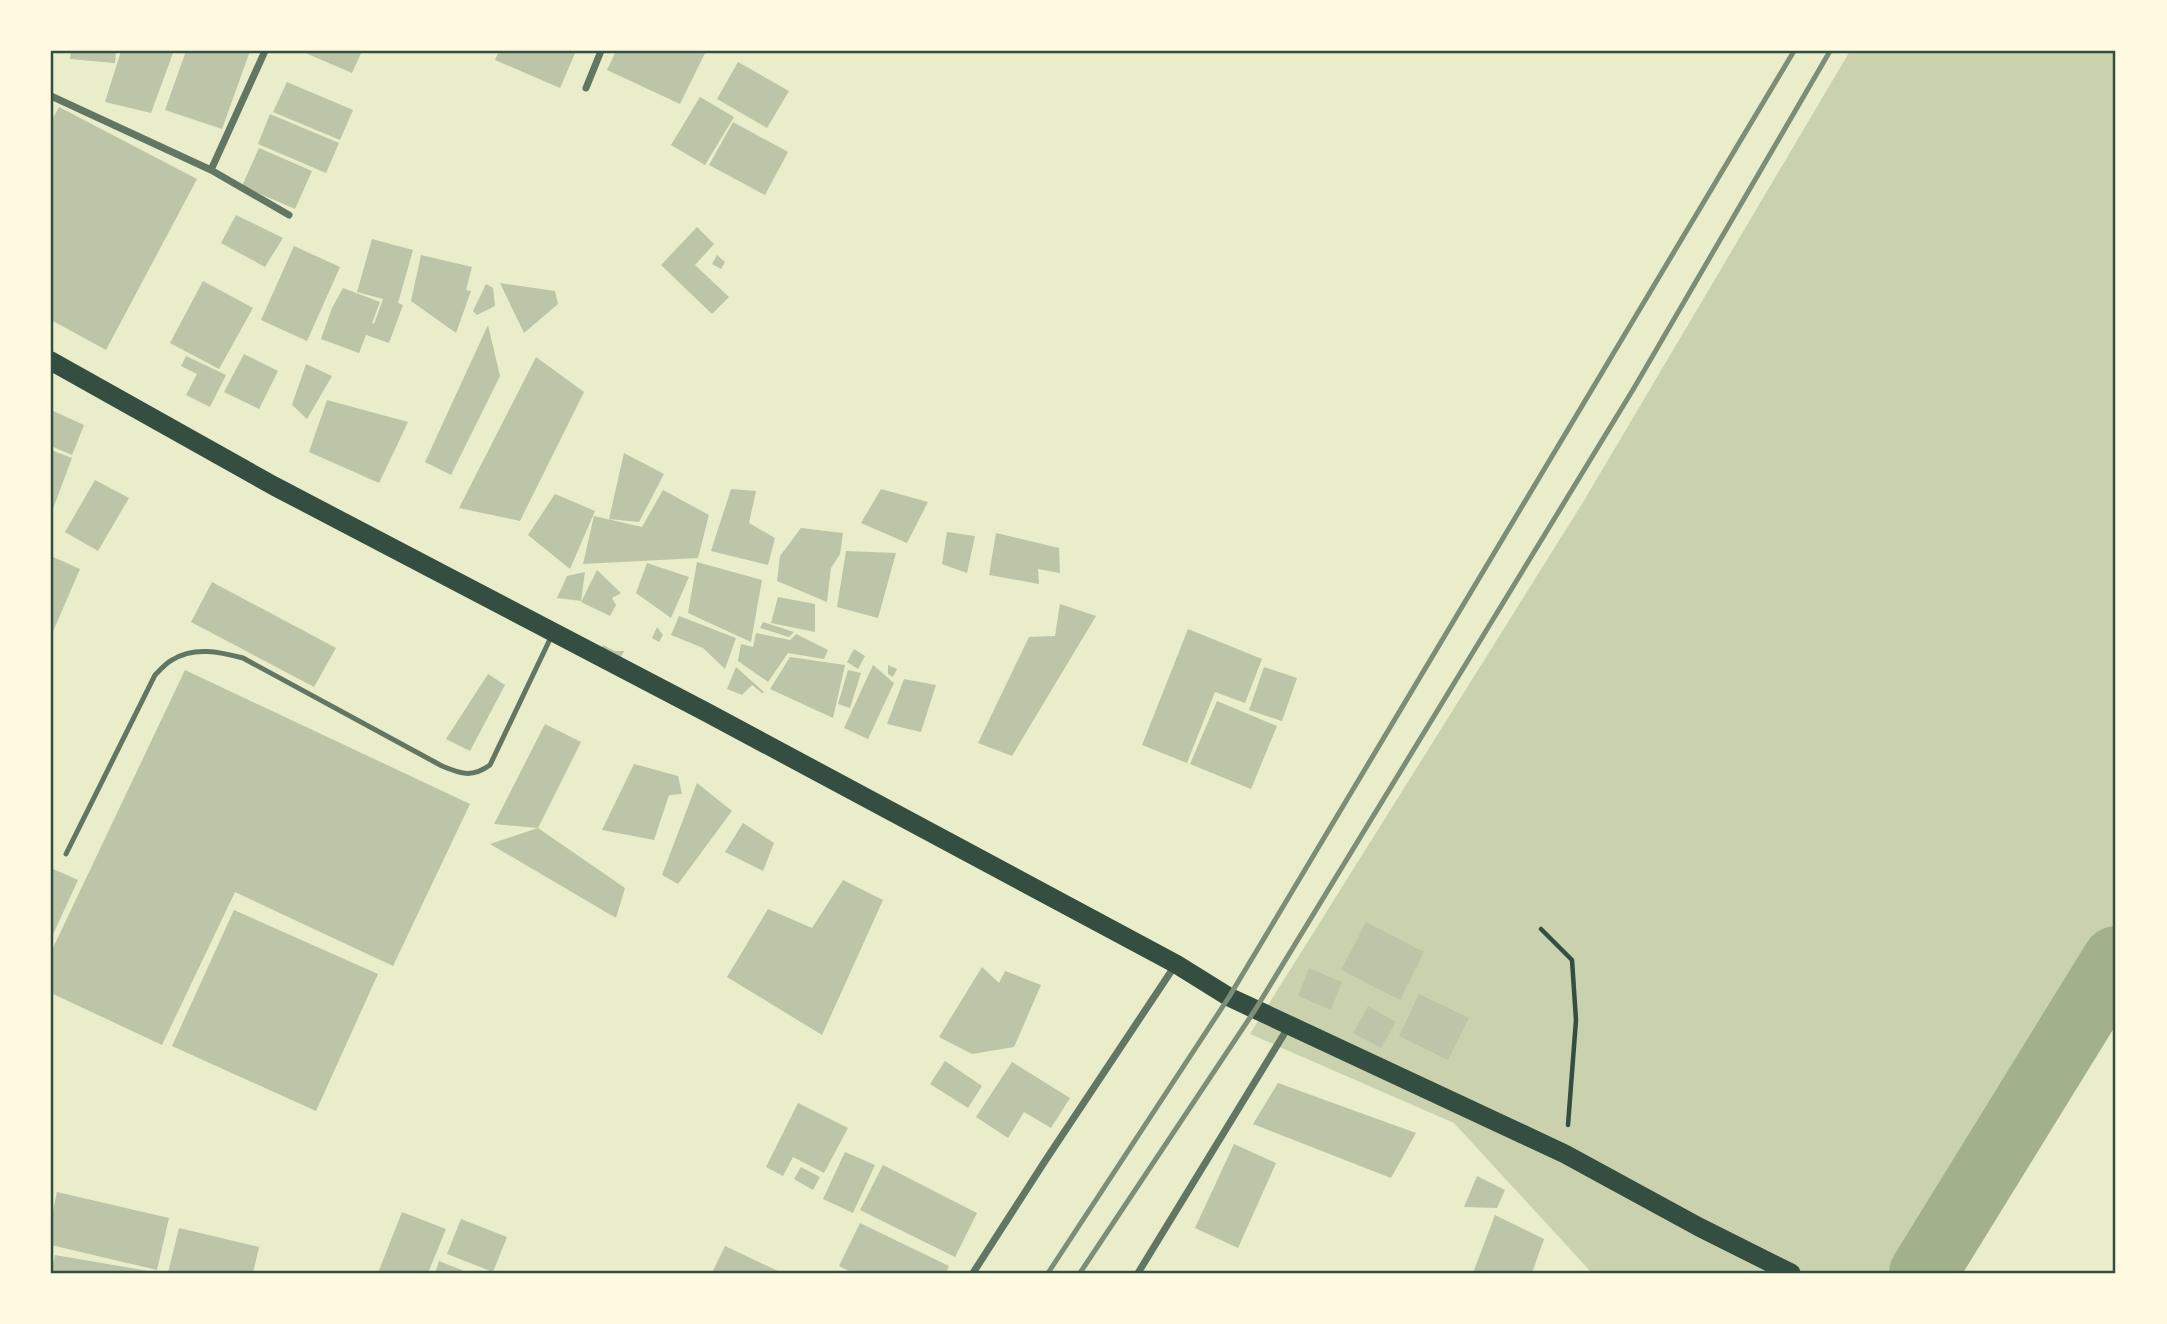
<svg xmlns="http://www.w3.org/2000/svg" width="2167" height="1324" viewBox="0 0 2167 1324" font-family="Quicksand,sans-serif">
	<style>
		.green { fill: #cad2ad }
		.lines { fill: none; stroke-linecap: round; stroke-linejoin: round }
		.river { stroke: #a3b18a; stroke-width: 68 }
		.building { fill: #bcc5a7 }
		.path { stroke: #344e41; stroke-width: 4.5 }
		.service { stroke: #617663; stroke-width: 5 }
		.minor { stroke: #617663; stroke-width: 7 }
		.trunk { stroke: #344e41; stroke-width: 19 }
		.rail { stroke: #7c8e77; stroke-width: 5 }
		.neatline { fill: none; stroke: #344e41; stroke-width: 2.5 }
	</style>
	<rect width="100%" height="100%" fill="#e9edc9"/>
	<!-- green -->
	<path class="green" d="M 1850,51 L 2116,51 L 2116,960 L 1923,1273 L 1592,1273 L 1454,1123 L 1250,1034 L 1582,504 Z"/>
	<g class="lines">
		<!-- river -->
		<path class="river" d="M 1923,1273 L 2116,960"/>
	</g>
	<!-- building -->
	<path class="building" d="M 71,51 L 116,51 L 115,63 L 70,59 Z
		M 121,51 L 163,51 L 173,53 L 151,113 L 105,102 Z
		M 186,51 L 250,51 L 222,129 L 165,110 Z
		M 301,51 L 362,51 L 352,73 Z
		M 499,51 L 576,51 L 560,88 L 495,60 Z
		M 616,51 L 706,51 L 680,104 L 607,70 Z
		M 738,62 L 789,91 L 767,128 L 717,99 Z
		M 287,82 L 353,110 L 340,140 L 273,112 Z
		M 700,97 L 734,117 L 705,165 L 671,145 Z
		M 59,107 L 197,179 L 106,350 L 51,320 L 51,122 Z
		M 270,114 L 339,143 L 326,173 L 258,144 Z
		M 733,122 L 788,152 L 765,195 L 709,165 Z
		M 259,148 L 312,171 L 295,209 L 242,186 Z
		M 236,215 L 283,238 L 265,267 L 221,243 Z
		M 697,227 L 714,244 L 695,265 L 729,297 L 712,314 L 661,265 Z
		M 372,239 L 413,250 L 398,303 L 403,305 L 389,343 L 366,335 L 359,353 L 321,339 L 332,308 L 343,288 L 380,302 L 372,323 L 374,324 L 383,299 L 357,292 Z
		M 294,246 L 340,267 L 307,341 L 261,320 Z
		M 421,255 L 472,267 L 466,290 L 471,291 L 456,333 L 411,301 Z
		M 717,255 L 725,262 L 721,269 L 712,264 Z
		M 203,281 L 253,308 L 219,369 L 170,343 Z
		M 500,283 L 555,291 L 558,304 L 524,333 Z
		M 486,284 L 493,288 L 495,306 L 477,315 L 473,311 Z
		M 488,325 L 500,376 L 451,475 L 425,462 Z
		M 244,354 L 278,371 L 259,409 L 224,392 Z
		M 186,356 L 226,375 L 210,407 L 186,395 L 197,374 L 181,366 Z
		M 536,357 L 584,392 L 520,521 L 459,508 Z
		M 306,364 L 332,376 L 307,419 L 292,405 Z
		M 327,400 L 408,422 L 379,483 L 309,452 Z
		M 51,410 L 84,425 L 72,455 L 51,446 Z
		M 51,450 L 72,458 L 51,514 Z
		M 624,453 L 664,474 L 639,522 L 609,519 Z
		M 95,480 L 129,498 L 98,551 L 65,532 Z
		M 731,489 L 756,491 L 749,523 L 775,538 L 768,565 L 711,551 Z
		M 881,489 L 928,502 L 907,543 L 861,523 Z
		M 663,490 L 709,515 L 698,558 L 583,564 L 594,516 L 642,527 Z
		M 555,494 L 595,511 L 570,569 L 528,535 Z
		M 801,528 L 843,533 L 840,554 L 831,568 L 827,602 L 777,581 L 780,556 Z
		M 947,532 L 975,536 L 967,573 L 942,564 Z
		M 996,533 L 1059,548 L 1060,573 L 1038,569 L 1039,584 L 989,575 Z
		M 846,551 L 896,553 L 878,618 L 837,607 Z
		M 51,556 L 80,569 L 51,636 Z
		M 697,562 L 762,580 L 751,642 L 688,613 Z
		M 647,563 L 689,577 L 671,618 L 636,593 Z
		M 597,570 L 621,593 L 612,598 L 616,605 L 610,616 L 581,602 Z
		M 585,572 L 581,601 L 557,598 L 567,576 Z
		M 212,582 L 336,648 L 314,687 L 191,622 Z
		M 778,597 L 815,604 L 815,632 L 771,623 Z
		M 1060,604 L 1096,616 L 1012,756 L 978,743 L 1029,637 L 1055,636 Z
		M 679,616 L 736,638 L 725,669 L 703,648 L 671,635 Z
		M 763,622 L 794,632 L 789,637 L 760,628 Z
		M 657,627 L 663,635 L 659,642 L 652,638 Z
		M 1188,629 L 1262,659 L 1245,703 L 1215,692 L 1187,763 L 1142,745 Z
		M 756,633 L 790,640 L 796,634 L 828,650 L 824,659 L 788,653 L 768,682 L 738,661 L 741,644 L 753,647 Z
		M 603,645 L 615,651 L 624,651 L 619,661 L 600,650 Z
		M 854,649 L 865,656 L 858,669 L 847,662 Z
		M 790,657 L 845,665 L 833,718 L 770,689 Z
		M 873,665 L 894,683 L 868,739 L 844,728 Z
		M 888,665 L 897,669 L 893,677 L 888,674 Z
		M 736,667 L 764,692 L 762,693 L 752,685 L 742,695 L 727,689 Z
		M 1264,667 L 1297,678 L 1282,721 L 1249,710 Z
		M 185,670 L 470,804 L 393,966 L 235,892 L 162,1045 L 51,993 L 51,952 Z
		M 848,670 L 861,673 L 850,708 L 838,704 Z
		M 488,674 L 505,685 L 470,751 L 446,739 Z
		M 904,679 L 936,685 L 921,732 L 887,724 Z
		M 1217,701 L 1277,726 L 1251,789 L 1190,764 Z
		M 545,724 L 581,742 L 538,828 L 494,824 Z
		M 634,764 L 678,776 L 682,794 L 669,795 L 654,840 L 602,830 Z
		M 697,783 L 732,811 L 678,884 L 662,875 Z
		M 743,823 L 774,843 L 763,871 L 725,852 Z
		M 538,828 L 625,888 L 616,918 L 490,844 Z
		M 51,868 L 78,880 L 51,939 Z
		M 843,880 L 883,900 L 822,1035 L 727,977 L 768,909 L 812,928 Z
		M 234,910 L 378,974 L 316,1111 L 172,1046 Z
		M 1366,922 L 1424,952 L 1400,1000 L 1341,970 Z
		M 982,967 L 999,983 L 1005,971 L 1041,985 L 1014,1047 L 972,1054 L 939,1037 Z
		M 1309,968 L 1342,982 L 1331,1010 L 1298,996 Z
		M 1419,994 L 1469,1018 L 1448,1060 L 1399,1036 Z
		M 1368,1006 L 1396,1022 L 1381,1048 L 1353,1033 Z
		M 945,1061 L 982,1086 L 968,1108 L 930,1084 Z
		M 1012,1062 L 1070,1098 L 1051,1128 L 1024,1112 L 1008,1138 L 976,1117 Z
		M 1278,1083 L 1416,1133 L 1391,1178 L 1253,1124 Z
		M 798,1103 L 848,1128 L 824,1173 L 793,1157 L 783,1176 L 766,1167 Z
		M 1234,1144 L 1276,1163 L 1238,1248 L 1195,1228 Z
		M 845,1152 L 875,1165 L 853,1213 L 823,1199 Z
		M 883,1165 L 977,1213 L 955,1257 L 860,1210 Z
		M 801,1167 L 820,1177 L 813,1190 L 794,1179 Z
		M 1477,1176 L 1505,1190 L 1497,1208 L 1464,1207 Z
		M 57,1192 L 169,1218 L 157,1270 L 51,1245 L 51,1220 Z
		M 402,1212 L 446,1229 L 428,1273 L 378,1273 Z
		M 1495,1215 L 1544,1239 L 1532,1273 L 1473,1273 Z
		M 461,1219 L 507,1237 L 493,1272 L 447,1254 Z
		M 860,1223 L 949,1266 L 946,1273 L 853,1273 L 839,1266 Z
		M 179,1228 L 259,1247 L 253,1273 L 168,1273 Z
		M 725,1246 L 782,1273 L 712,1273 Z
		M 55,1255 L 154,1272 L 154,1273 L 51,1273 Z
		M 439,1261 L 469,1273 L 435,1273 Z"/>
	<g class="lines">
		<!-- path -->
		<path class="path" d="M 1541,929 L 1572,960 L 1576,1020 L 1568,1125"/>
		<!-- service -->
		<path class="service" d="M 66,854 L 155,675 C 160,670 166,663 172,660 C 194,646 220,652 243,658 L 442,766 C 461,774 472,778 490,765 L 552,635"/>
		<!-- minor -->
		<path class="minor" d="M 586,88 L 601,51
			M 51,96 L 211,170 L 289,215
			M 211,170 L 265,51
			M 973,1273 L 1045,1161 L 1174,967
			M 1138,1273 L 1289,1026"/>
		<!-- trunk -->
		<path class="trunk" d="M 51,361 L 274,486 L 706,712 L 1176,964 L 1229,997 L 1565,1154 L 1699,1227 L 1791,1273"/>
		<!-- rail -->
		<path class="rail" d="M 1048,1273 L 1229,997 L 1794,51
			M 1080,1273 L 1255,1010 L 1634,388 L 1830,51"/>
	</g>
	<!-- border -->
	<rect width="2167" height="1324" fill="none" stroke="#fefae0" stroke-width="105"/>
	<rect x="52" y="52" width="2062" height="1220" class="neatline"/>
</svg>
